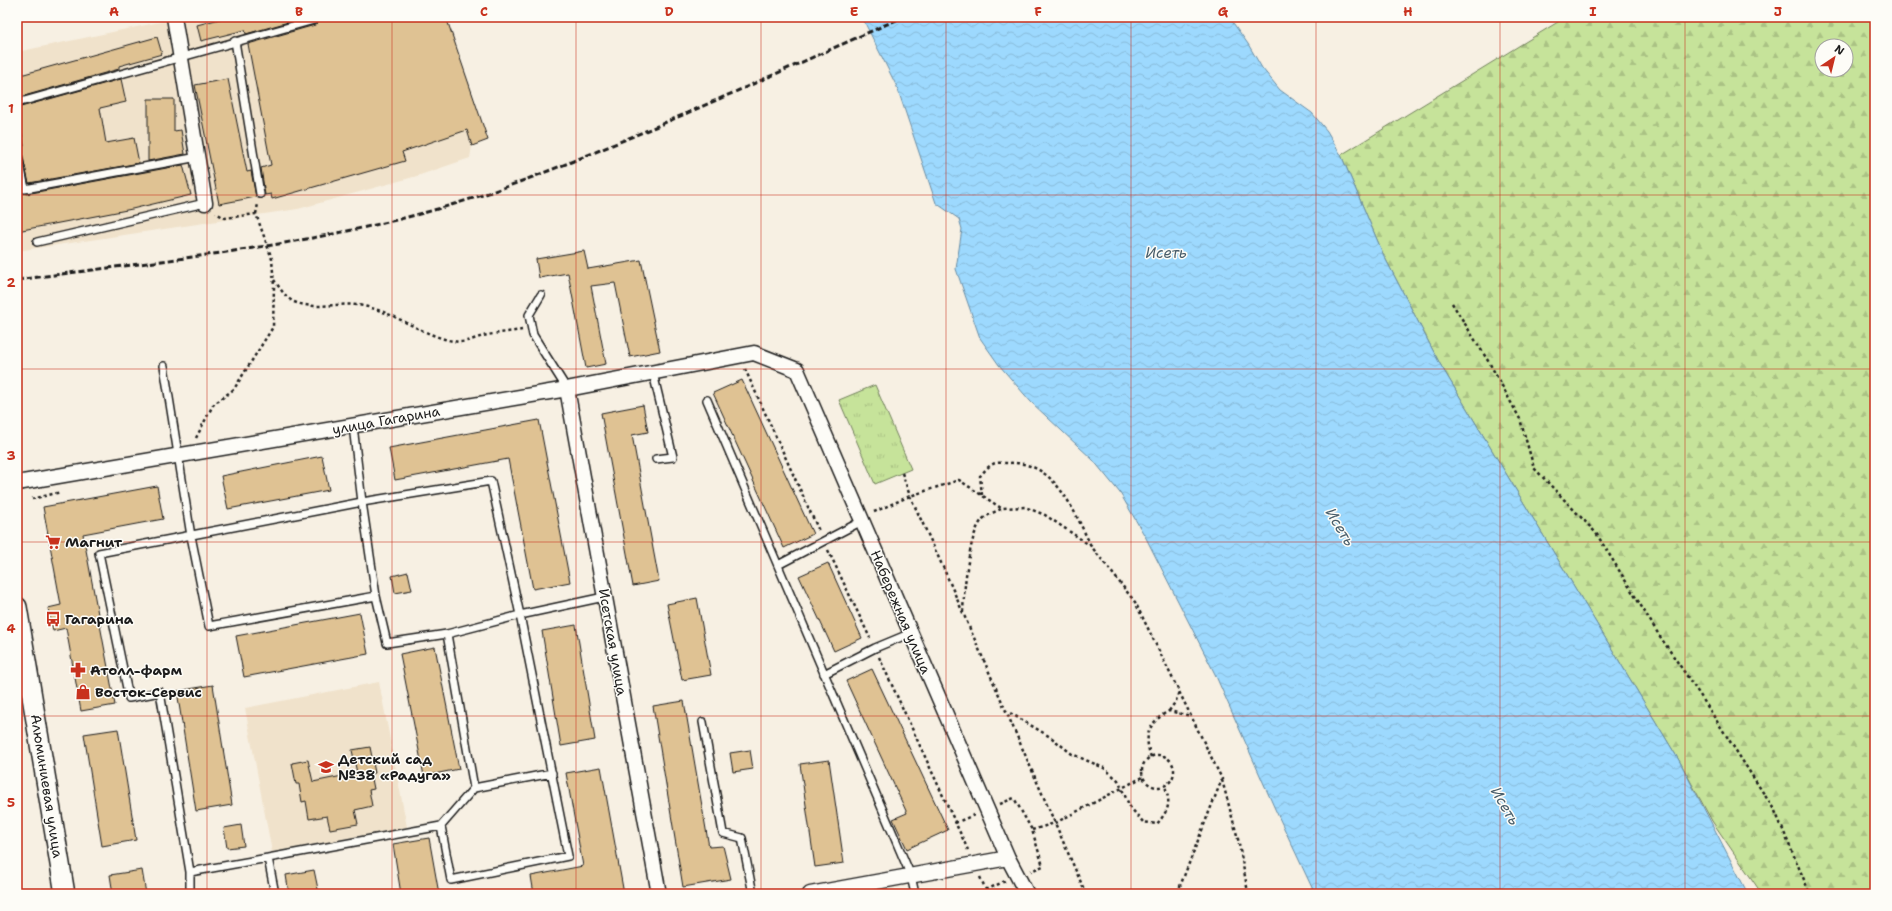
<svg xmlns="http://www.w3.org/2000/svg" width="1892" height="911" viewBox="0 0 1892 911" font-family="'Shantell Sans',sans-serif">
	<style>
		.built { fill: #f0e2cb }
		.grass { fill: url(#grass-tufts); stroke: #71805b }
		.forest { fill: url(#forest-firs); stroke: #71805b; fill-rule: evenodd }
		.water { fill: url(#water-waves); stroke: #698da4 }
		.building { fill: #dfc293; stroke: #1c1c1c }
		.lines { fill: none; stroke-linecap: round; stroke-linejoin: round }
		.service-casing { stroke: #1c1c1c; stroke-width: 10 }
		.minor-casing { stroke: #1c1c1c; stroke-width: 17 }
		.secondary-casing { stroke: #1c1c1c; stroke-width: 22 }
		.path { stroke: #1c1c1c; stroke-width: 2.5; stroke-dasharray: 3 3; stroke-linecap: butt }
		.service { stroke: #fdfcf7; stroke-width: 7 }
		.minor { stroke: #fdfcf7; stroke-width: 14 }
		.secondary { stroke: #fdfcf7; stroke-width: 19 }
		.rail { stroke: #1c1c1c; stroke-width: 3; stroke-dasharray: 6 3; stroke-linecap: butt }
		.grid { fill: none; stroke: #c8321e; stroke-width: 1; stroke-opacity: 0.55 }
		.labels { text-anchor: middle; stroke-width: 3; stroke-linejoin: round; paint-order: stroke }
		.street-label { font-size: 14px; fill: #1c1c1c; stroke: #fdfcf7 }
		.poi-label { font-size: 14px; font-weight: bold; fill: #1c1c1c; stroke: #fdfcf7; text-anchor: start }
		.water-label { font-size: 15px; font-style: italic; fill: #495e6b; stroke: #fdfcf7 }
		.neatline { fill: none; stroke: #c8321e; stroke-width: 1.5 }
		.grid-label { font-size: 13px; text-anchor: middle; font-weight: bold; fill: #c8321e }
	</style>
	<defs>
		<pattern id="grass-tufts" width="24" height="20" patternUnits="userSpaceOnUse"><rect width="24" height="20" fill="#c6e39a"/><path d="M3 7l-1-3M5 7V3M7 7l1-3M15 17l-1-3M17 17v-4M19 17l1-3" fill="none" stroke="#aac284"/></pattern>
		<pattern id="forest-firs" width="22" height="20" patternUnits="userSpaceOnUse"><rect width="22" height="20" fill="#c6e39a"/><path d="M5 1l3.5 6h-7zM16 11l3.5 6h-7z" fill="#aac284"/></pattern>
		<pattern id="water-waves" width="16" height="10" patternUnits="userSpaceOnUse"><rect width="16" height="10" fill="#9dd9fe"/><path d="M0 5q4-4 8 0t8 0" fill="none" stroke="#87bad9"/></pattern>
	</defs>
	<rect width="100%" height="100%" fill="#f7f0e3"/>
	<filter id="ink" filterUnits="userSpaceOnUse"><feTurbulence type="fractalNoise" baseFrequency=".025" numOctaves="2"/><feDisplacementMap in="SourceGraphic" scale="8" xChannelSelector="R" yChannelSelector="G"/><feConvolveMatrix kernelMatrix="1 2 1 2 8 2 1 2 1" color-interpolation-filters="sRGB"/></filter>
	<g filter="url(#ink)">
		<!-- built -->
		<path class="built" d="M 184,17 L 446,17 L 488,140 L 472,146 L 470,158 L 417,176 L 298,209 L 17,251 L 17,52 Z
			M 379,682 L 407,827 L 272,852 L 245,708 Z"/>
		<!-- grass -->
		<path class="grass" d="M 875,385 L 911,469 L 875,484 L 839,400 Z"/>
		<!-- forest -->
		<path class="forest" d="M 1566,17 L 1875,17 L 1875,894 L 1762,894 L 1712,821 L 1680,762 L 1440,364 L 1384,256 L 1341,155 ZM 1822,46 L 1846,46 L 1846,70 L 1822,70 Z"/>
		<!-- water -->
		<path class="water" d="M 862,17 L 1229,17 L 1248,44 L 1262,68 L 1280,90 L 1312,113 L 1327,131 L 1341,155 L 1384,256 L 1440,364 L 1680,762 L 1748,894 L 1315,894 L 1275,809 L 1215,674 L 1146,538 L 1120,493 L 1093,460 L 1031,402 L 999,365 L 980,338 L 956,269 L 962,229 L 959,219 L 936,203 L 897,87 Z"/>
		<!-- building -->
		<path class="building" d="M 227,17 L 306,17 L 246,34 L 245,30 L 201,41 L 197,25 Z
			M 319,17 L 446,17 L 488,140 L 472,146 L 467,130 L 402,152 L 405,161 L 272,199 L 271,194 L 265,195 L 261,168 L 271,165 L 248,44 L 315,25 L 318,23 Z
			M 157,37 L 162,54 L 119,66 L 119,69 L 17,98 L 17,76 Z
			M 121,79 L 126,102 L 100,108 L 106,143 L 134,138 L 139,163 L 29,183 L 20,146 L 24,146 L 17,108 Z
			M 228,79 L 247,172 L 251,171 L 256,197 L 219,204 L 195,85 Z
			M 148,99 L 174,99 L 174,131 L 181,130 L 185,154 L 148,161 Z
			M 183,165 L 191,195 L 132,209 L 17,231 L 17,175 L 20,190 L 26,194 Z
			M 584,251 L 588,269 L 641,260 L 660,351 L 630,357 L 615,283 L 591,286 L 606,364 L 586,368 L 568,273 L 539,278 L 536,259 Z
			M 742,380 L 813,534 L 784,548 L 713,393 Z
			M 643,405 L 648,432 L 632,435 L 659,581 L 633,586 L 601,413 Z
			M 539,420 L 570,582 L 533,589 L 508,459 L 395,480 L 389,448 Z
			M 322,456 L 329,490 L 228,509 L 221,476 Z
			M 157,486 L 163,519 L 83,534 L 115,705 L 81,711 L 66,628 L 53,631 L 48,608 L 61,605 L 43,507 Z
			M 828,563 L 862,638 L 834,651 L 799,576 Z
			M 408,572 L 412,590 L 395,593 L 392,576 Z
			M 697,598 L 711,675 L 682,680 L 667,604 Z
			M 360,613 L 368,654 L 244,677 L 236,636 Z
			M 576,625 L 595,740 L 561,746 L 542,631 Z
			M 435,647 L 459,769 L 424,776 L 400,654 Z
			M 872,669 L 948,830 L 907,849 L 893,819 L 907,813 L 846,681 Z
			M 213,685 L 232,805 L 196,811 L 177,691 Z
			M 684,701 L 709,847 L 723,846 L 731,879 L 683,887 L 653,706 Z
			M 118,729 L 136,840 L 102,846 L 84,734 Z
			M 370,747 L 375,773 L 371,774 L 374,789 L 369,790 L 372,806 L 355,810 L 358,824 L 330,829 L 327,816 L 309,819 L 306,801 L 302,802 L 299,784 L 296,784 L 292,763 L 308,760 L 313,782 L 357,773 L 352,750 Z
			M 750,750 L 753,769 L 733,772 L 730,753 Z
			M 829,760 L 844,863 L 815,867 L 800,764 Z
			M 601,767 L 624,894 L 534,894 L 531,876 L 583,866 L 566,773 Z
			M 241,825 L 244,846 L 227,848 L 224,828 Z
			M 429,838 L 439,894 L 401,894 L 393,844 Z
			M 142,870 L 146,894 L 113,894 L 110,875 Z
			M 314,870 L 319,894 L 289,894 L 286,875 Z"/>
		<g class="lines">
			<!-- service casing -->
			<g class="service-casing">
				<path id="service" d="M 235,41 L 260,194
					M 17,103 L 314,20 L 314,17
					M 17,150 L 25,189 L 198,157
					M 37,242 L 205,203
					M 541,295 L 529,315 L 533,335 L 567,389
					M 164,366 L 191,536 L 209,626 L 376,596 L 387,643 L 447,634 L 520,615 L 491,481 L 362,502 L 99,553 L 129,698 L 160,692 L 190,872 L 268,858 L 275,894
					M 653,373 L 673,457 L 656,459
					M 707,400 L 911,876 L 915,894
					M 353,426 L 362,502 L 376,596
					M 778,565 L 862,521
					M 447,634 L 474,788 L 552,773
					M 824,674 L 875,648 L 911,633
					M 703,722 L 723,833 L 742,838 L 753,894
					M 441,826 L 474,788
					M 268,858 L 441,826 L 451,880 L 568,856 L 520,615 L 604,597
					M 190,894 L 190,872"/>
			</g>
			<!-- minor casing -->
			<g class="minor-casing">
				<path id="minor" d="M 174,17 L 205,203
					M 567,389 L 659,894
					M 17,483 L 567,389 L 754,353 L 797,370 L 1008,858 L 1027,894
					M 810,894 L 1008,858"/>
			</g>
			<!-- secondary casing -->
			<g class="secondary-casing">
				<path id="secondary" d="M 17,607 L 65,894"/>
			</g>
			<!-- path -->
			<path class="path" d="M 256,214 L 258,204
				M 274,280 C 279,287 286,298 294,302 C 317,311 340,301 363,306 C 396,312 425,338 459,342 C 467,342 476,338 483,336 C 496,333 509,332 522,330
				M 1452,303 L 1490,364 L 1520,419 L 1534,468 L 1596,533 L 1659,635 L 1700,695 L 1775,811 L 1810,894
				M 745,369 L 819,531
				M 196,438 L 213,405 L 234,389 L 273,327 L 274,286 L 272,259 L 256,214 L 225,218 L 216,213
				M 902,473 L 910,496 L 943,567 L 1086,894
				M 982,495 L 980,476 C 983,473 988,466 993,464 C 997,462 1004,463 1008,463 C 1055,460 1074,511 1091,546
				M 32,499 L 61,492
				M 874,512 L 910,496 L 959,480 L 1001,508 L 1025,507 L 1045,515 L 1091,546 L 1135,602 L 1222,779 L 1177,894
				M 828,550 L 870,638
				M 963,612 C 964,591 968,536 982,520 C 986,515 995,512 1001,509
				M 879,657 L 968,850
				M 1005,710 L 1052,738 L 1072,754 L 1104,768 L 1118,780 L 1130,807 L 1143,822 L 1157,824 C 1169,809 1171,805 1165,786
				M 1169,711 L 1176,701 L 1179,691
				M1142 771a16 16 0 1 1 32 0a16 16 0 1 1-32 0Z
				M 1151,757 C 1143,735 1149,722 1169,711 L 1191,716
				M 1222,780 L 1238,839 L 1247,887 L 1250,894
				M 1000,804 L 1014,798 L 1032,830 L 1043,866 L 1031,871
				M 955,823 L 974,815
				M 1032,830 L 1055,823 L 1143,777
				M 980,877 L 988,894
				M 986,890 L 1005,881"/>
			<!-- service -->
			<use href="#service" class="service"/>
			<!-- minor -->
			<use href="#minor" class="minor"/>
			<!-- secondary -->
			<use href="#secondary" class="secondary"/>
			<!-- rail -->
			<path class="rail" d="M 17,280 C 153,261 290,249 423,213 C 502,192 579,159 655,127 C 738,91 820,54 903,17"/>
		</g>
	</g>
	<!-- grid -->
	<path class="grid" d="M 207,17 L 207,894M 392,17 L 392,894M 576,17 L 576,894M 761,17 L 761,894M 946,17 L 946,894M 1131,17 L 1131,894M 1316,17 L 1316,894M 1500,17 L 1500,894M 1685,17 L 1685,894M 17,195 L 1875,195M 17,369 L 1875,369M 17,542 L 1875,542M 17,716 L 1875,716"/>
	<!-- icons -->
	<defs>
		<g id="supermarket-bare" transform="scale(1.2)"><path d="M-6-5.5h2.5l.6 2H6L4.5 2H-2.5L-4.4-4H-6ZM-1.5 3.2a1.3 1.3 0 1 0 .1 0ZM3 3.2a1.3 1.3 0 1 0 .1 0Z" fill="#c8321e" stroke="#fdfcf7" stroke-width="2.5" paint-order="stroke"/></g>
		<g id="bus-bare" transform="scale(1.2)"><path d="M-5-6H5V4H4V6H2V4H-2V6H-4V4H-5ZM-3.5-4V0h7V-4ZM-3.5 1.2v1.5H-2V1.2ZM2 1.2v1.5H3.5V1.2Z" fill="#c8321e" stroke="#fdfcf7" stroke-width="2.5" paint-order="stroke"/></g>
		<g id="pharmacy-bare" transform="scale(1.2)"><path d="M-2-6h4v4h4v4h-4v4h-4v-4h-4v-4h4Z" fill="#c8321e" stroke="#fdfcf7" stroke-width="2.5" paint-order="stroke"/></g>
		<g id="shop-bare" transform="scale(1.2)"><path d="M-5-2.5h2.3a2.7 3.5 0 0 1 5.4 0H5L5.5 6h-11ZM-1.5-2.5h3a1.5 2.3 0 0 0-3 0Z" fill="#c8321e" stroke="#fdfcf7" stroke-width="2.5" paint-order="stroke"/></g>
		<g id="school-bare" transform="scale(1.2)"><path d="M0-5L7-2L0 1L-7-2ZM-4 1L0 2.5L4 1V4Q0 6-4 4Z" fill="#c8321e" stroke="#fdfcf7" stroke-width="2.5" paint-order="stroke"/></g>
	</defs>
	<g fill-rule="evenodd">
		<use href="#supermarket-bare" x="53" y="542"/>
		<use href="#bus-bare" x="53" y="619"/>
		<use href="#pharmacy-bare" x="78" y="670"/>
		<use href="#shop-bare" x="83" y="692"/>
		<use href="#school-bare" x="326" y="767"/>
	</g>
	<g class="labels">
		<!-- street labels -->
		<g class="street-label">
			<text transform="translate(386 420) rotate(-10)" y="5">улица Гагарина</text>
			<text transform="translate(901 612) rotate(67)" y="5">Набережная улица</text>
			<text transform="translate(613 642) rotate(80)" y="5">Исетская улица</text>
			<text transform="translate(47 786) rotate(81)" y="5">Алюминиевая улица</text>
		</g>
		<!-- poi labels -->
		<g class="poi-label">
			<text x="65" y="547">Магнит</text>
			<text x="65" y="624">Гагарина</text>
			<text x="90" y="675">Атолл-фарм</text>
			<text x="95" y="697">Восток-Сервис</text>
			<text x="338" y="764">Детский сад<tspan x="338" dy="16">№38 «Радуга»</tspan></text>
		</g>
		<!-- water labels -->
		<g class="water-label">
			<text x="1166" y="258">Исеть</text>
			<text transform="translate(1340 527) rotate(59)" y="5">Исеть</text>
			<text transform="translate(1505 806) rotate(60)" y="5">Исеть</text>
		</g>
	</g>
	<!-- margin -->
	<rect width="1892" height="911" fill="none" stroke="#fdfcf7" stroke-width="44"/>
	<!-- north arrow -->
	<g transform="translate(1834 58) rotate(35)"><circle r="19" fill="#fdfcf7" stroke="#a3a29f"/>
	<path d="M0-3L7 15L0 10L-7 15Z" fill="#c8321e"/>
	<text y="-6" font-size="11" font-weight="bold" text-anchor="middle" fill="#1c1c1c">N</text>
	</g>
	<rect x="22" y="22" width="1848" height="867" class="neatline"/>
	<g class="grid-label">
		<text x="114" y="16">A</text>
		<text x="299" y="16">B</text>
		<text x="484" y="16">C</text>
		<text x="669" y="16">D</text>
		<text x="854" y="16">E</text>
		<text x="1038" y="16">F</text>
		<text x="1223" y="16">G</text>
		<text x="1408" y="16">H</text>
		<text x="1593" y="16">I</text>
		<text x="1778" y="16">J</text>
		<text x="11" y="113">1</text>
		<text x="11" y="287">2</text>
		<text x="11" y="460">3</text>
		<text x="11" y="633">4</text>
		<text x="11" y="807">5</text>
	</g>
</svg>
